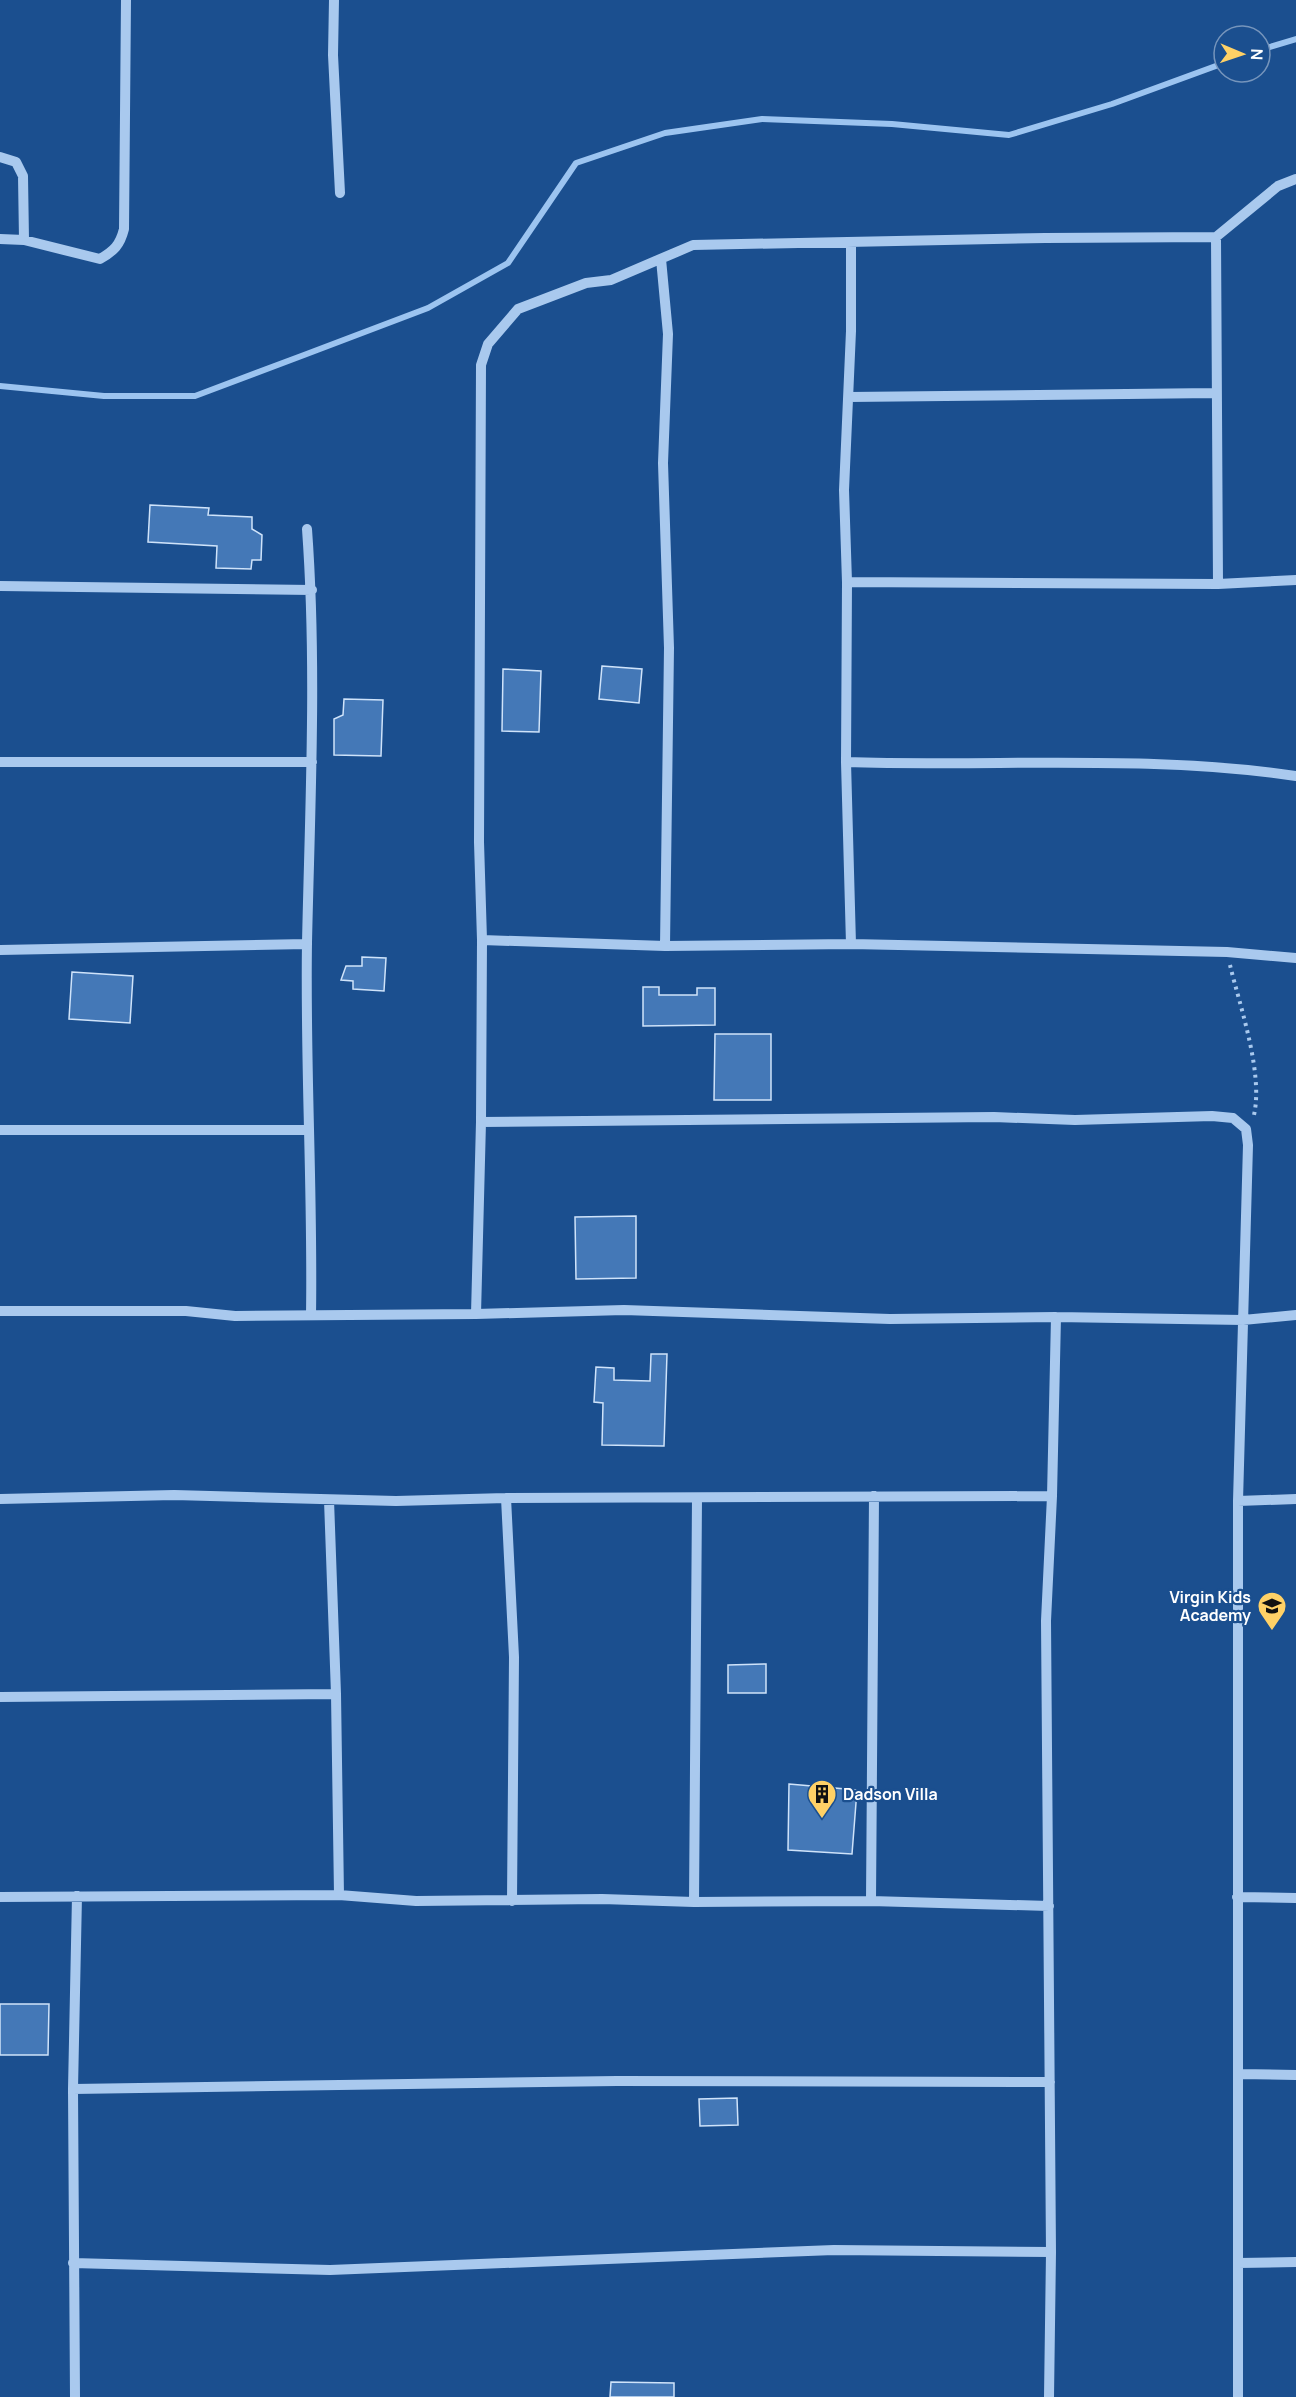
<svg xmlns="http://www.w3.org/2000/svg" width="1296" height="2397" viewBox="0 0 1296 2397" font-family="Manrope,sans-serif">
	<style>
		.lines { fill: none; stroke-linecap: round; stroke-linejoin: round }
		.stream { stroke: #9cc4f0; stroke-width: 6 }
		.building { fill: #4478b7; stroke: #cfe3fa; stroke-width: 1.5 }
		.path { stroke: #a9c9ee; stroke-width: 4; stroke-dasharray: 3 4.5; stroke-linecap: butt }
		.minor { stroke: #a9c9ee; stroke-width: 10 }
		.labels { text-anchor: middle; stroke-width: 4.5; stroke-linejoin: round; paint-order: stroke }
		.poi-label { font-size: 16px; font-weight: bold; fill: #fff; stroke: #1b4f8f; text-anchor: end }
	</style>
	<rect width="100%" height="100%" fill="#1b4f8f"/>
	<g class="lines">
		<!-- stream -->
		<path class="stream" d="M 1260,50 L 1296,39
			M 0,386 L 104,396 L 195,396 L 304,355 L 428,308 L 508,263 L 576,163 L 665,133 L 762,119 L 892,124 L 1009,135 L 1112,104 L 1224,63"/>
	</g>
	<!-- building -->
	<path class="building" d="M 150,505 L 209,508 L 208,515 L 252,517 L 252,529 L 262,535 L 261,560 L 252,560 L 251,569 L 216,568 L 217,546 L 148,542 Z
		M 602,666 L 642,669 L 639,703 L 599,699 Z
		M 503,669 L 541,671 L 539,732 L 502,731 Z
		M 344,699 L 383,700 L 381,756 L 334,755 L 334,719 L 343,715 Z
		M 362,957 L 386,958 L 384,991 L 353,989 L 353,981 L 341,980 L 346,966 L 362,966 Z
		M 72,972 L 133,976 L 130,1023 L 69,1019 Z
		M 643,987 L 659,987 L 659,995 L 697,995 L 697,988 L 715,988 L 715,1025 L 643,1026 Z
		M 715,1034 L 771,1034 L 771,1100 L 714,1100 Z
		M 636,1216 L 636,1278 L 576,1279 L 575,1217 Z
		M 651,1354 L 667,1354 L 664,1446 L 602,1445 L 603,1403 L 594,1402 L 596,1367 L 614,1368 L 614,1380 L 650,1381 Z
		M 766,1664 L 766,1693 L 728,1693 L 728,1665 Z
		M 789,1784 L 857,1790 L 852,1854 L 788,1850 Z
		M 0,2004 L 49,2004 L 48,2055 L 0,2055 Z
		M 737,2098 L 738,2125 L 700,2126 L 699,2099 Z
		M 611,2382 L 674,2383 L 674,2397 L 610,2397 Z"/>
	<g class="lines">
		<!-- path -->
		<path class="path" d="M 1230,965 C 1240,1007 1265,1077 1253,1119"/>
		<!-- minor -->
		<path class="minor" d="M 334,0 L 333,55 L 340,193
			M 0,157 L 16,162 L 23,176 L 24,240 L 0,239
			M 1216,237 L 1218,584
			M 24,240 L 100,259 C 114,251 120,245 124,229 L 126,0
			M 851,243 L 851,331 L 844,490 L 847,582 L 846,762 L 851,944
			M 661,259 L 668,334 L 663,463 L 669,648 L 665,946
			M 849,397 L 1215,393
			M 307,529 C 317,667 310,805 307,943 C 305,1067 313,1191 311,1315
			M 847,582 L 1218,584 L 1296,580
			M 0,586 L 312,590
			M 0,762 L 312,762
			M 846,762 C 996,767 1147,754 1296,776
			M 482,940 L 665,946 L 851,944 L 1041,948 L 1227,952 L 1296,958
			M 0,950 L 307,944
			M 481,1122 L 994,1117 L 1075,1120 L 1212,1116 L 1233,1118 L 1246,1129 L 1248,1145 L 1238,1501 L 1238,2397
			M 0,1130 L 308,1130
			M 0,1311 L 186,1311 L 235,1316 L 476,1314 L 624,1310 L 890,1319 L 1056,1317 L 1243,1320 L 1296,1315
			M 476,1314 L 481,1122 L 482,940 L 479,842 L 481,365 L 488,344 L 518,309 L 586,283 L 611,280 L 693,245 L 1045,238 L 1216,237 L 1278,186 L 1296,179
			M 506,1498 L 514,1657 L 512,1901
			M 0,1499 L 174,1495 L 396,1501 L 506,1498 L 1052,1496
			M 329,1500 L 336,1694 L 339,1895
			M 1238,1501 L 1296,1499
			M 0,1697 L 336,1694
			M 0,1897 L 339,1895 L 416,1901 L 602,1899 L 694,1902 L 871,1901 L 1049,1906
			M 1237,1897 L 1296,1898
			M 871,1901 L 874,1496
			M 694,1902 L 697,1498
			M 1238,2074 L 1296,2075
			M 73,2089 L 617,2081 L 1050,2082
			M 73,2263 L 330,2270 L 834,2250 L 1051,2252
			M 1238,2263 L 1296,2262
			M 75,2397 L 73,2089 L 77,1896
			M 1049,2397 L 1051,2252 L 1046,1621 L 1052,1496 L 1056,1317"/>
	</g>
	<!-- icons -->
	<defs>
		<g id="school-pin" transform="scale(1.5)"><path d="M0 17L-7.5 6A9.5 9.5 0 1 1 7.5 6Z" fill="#ffd166" stroke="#1b4f8f"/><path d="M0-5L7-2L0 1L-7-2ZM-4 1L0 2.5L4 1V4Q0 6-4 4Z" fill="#111"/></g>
		<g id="building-pin" transform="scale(1.5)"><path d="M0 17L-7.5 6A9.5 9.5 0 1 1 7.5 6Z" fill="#ffd166" stroke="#1b4f8f"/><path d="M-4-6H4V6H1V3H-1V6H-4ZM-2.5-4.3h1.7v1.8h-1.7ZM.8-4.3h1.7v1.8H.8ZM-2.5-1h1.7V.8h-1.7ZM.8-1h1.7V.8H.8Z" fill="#111"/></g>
	</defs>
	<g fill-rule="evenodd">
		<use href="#school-pin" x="1272" y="1606"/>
		<use href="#building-pin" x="822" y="1794"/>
	</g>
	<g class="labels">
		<!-- poi labels -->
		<g class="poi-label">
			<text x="1251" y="1603">Virgin Kids<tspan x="1251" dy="18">Academy</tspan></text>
			<text x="843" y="1800" text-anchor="start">Dadson Villa</text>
		</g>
	</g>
	<!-- north arrow -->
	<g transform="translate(1242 54) rotate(92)"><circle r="28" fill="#1b4f8f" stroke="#7695bc" stroke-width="1.5"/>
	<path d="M0-4.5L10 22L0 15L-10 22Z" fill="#ffd166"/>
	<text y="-9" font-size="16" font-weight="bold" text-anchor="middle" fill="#ffffff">N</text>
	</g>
</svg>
